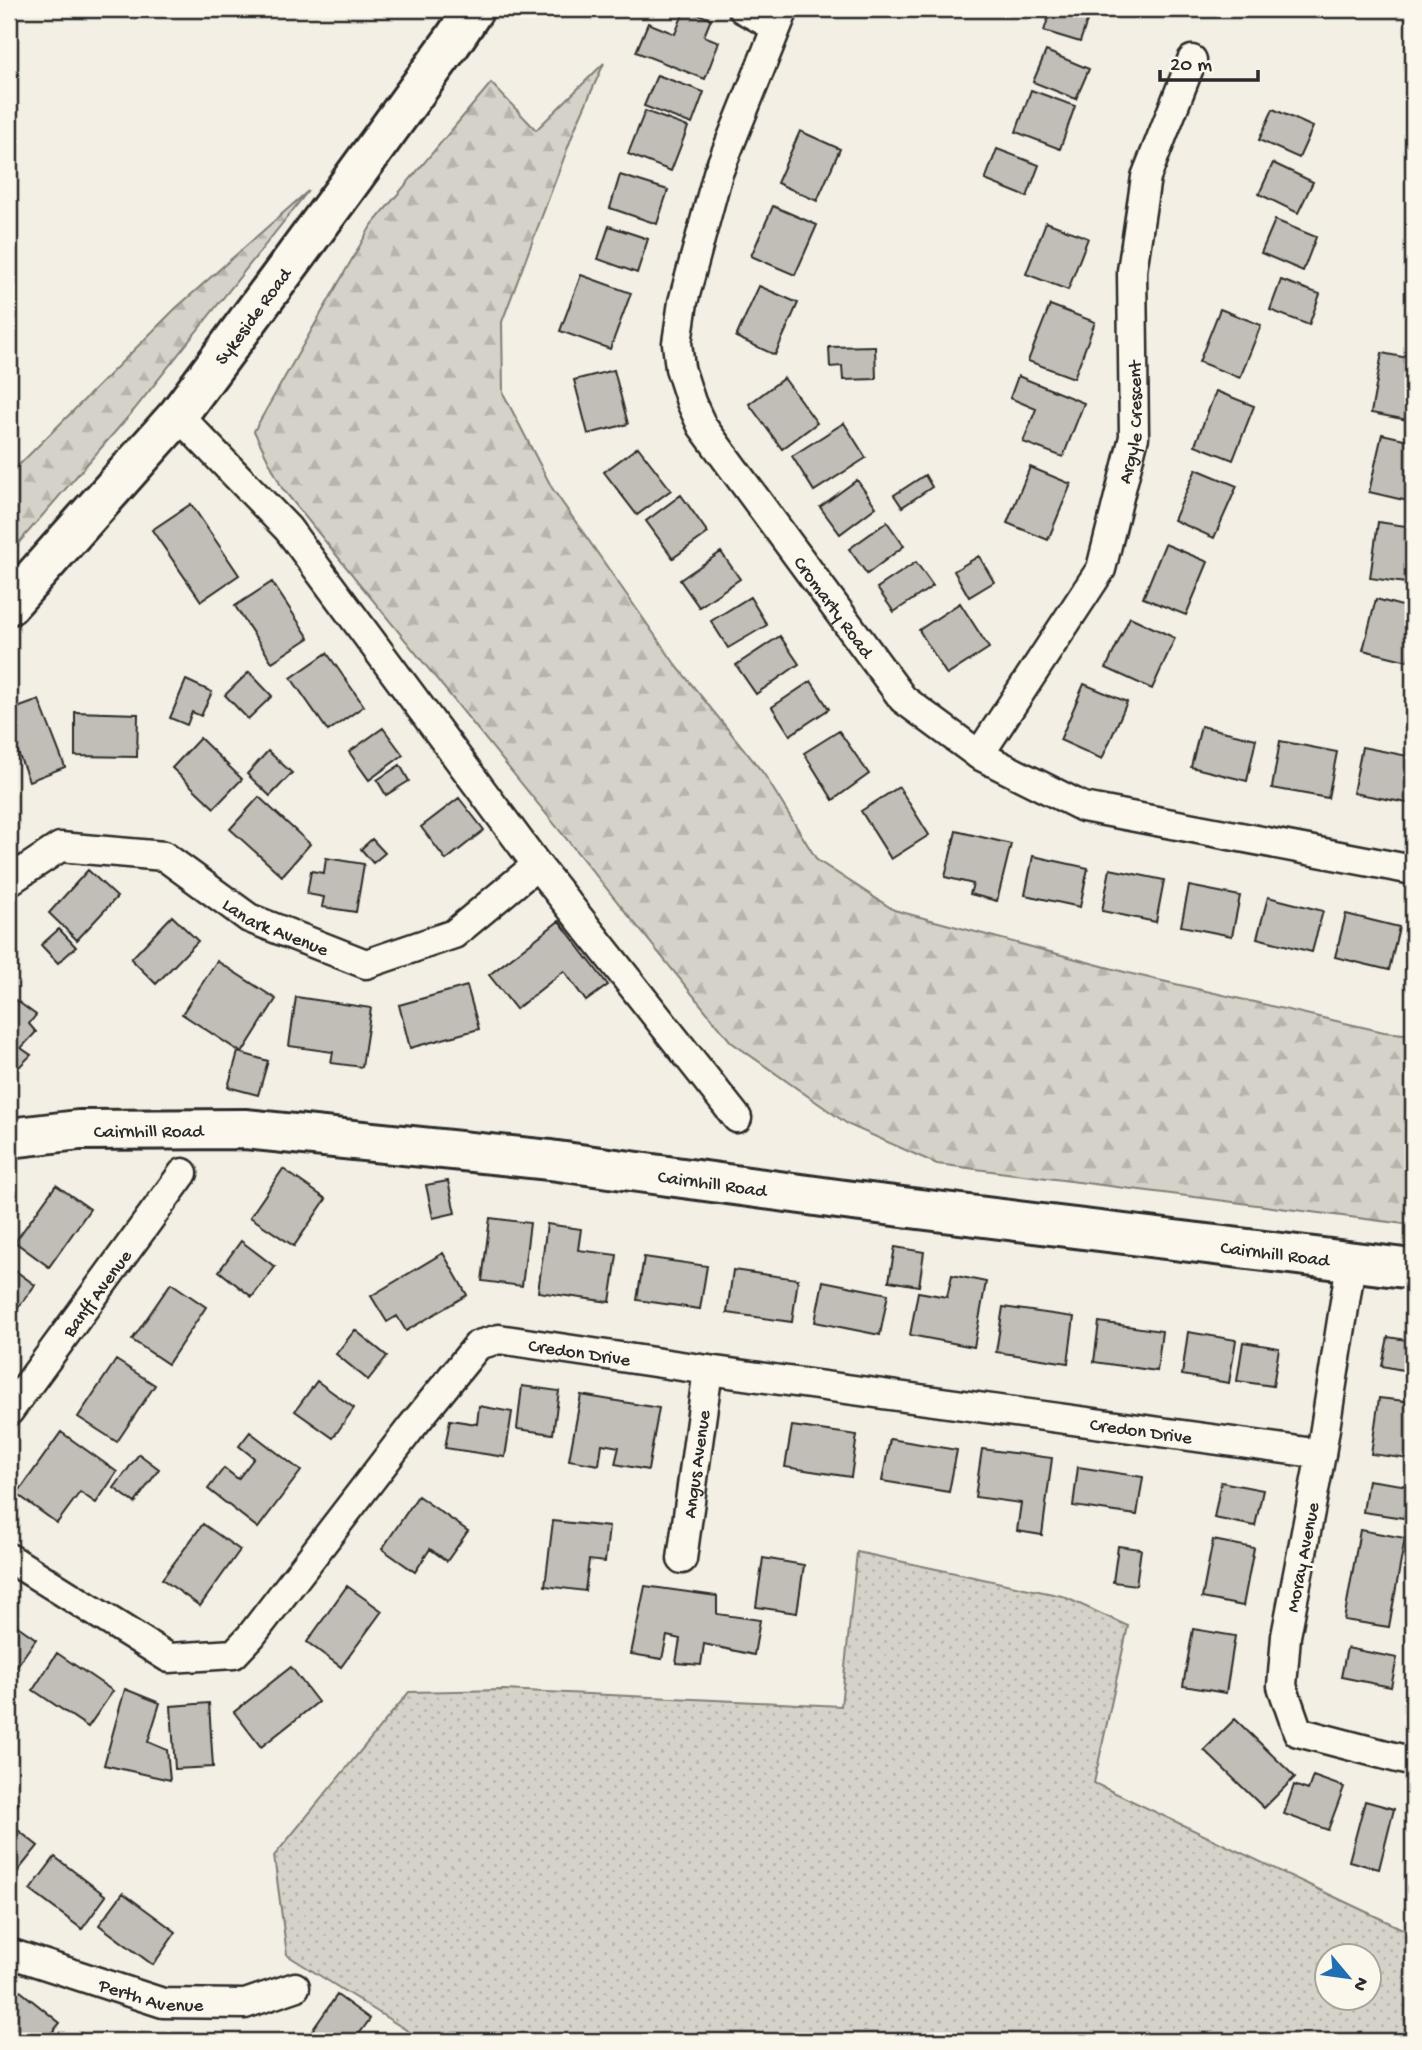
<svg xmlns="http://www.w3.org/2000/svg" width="1422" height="2050" viewBox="0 0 1422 2050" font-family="'Gochi Hand',sans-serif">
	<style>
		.forest { fill: url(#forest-firs); stroke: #807e7a; stroke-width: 2 }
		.park { fill: url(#park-dots); stroke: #807e7a; stroke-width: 2; fill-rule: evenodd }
		.building { fill: #c0beb6; stroke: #2b2b2b; stroke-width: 2 }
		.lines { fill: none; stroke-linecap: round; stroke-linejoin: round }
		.street-casing { stroke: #2b2b2b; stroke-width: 33 }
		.secondary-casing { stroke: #2b2b2b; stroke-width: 44 }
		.street { stroke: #fbf7ec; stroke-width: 28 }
		.secondary { stroke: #fbf7ec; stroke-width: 38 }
		.labels { text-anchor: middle; stroke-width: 6; stroke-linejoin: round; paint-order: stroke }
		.street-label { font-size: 19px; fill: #2b2b2b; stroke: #fbf7ec }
	</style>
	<defs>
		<pattern id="forest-firs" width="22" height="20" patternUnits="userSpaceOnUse" patternTransform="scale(1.75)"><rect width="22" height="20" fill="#d5d2c9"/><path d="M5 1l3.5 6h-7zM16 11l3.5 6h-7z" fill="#b7b4ad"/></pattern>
		<pattern id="park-dots" width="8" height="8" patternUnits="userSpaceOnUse" patternTransform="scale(1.75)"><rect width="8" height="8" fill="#d5d2c9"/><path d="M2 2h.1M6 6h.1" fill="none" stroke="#b7b4ad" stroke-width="1.8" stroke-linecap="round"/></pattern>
	</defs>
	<rect width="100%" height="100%" fill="#f3efe4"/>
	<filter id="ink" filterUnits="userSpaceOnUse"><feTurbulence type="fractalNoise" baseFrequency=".0143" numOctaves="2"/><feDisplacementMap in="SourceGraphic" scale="14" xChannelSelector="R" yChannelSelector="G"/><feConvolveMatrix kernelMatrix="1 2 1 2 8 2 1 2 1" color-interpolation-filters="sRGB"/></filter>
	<g filter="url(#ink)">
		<!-- forest -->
		<path class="forest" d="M 604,63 L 576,126 L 502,322 L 503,393 L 552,488 L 675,664 L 764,774 L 817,860 L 894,910 L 1132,974 L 1384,1032 L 1413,1035 L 1413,1225 L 937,1164 L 849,1125 L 731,1042 L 282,488 L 254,431 L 371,226 L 491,83 L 536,130 Z
			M 308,191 L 134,410 L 9,554 L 9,475 L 176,308 Z"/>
		<!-- park -->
		<path class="park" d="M 857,1552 L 1062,1596 L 1128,1626 L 1094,1783 L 1413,1934 L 1413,2041 L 424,2041 L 287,1955 L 274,1856 L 409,1692 L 504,1690 L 841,1706 ZM 1328,1955 L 1370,1955 L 1370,1997 L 1328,1997 Z"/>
		<!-- building -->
		<path class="building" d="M 685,9 L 711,19 L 704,36 L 719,42 L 705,79 L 636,52 L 648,23 L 675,34 Z
			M 1051,9 L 1091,9 L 1080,42 L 1044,31 Z
			M 1046,51 L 1089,69 L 1076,99 L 1033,82 Z
			M 657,75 L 704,92 L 692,124 L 644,106 Z
			M 1031,90 L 1075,106 L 1060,149 L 1016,132 Z
			M 1273,109 L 1313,127 L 1299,158 L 1259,140 Z
			M 645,111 L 688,127 L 671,171 L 628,154 Z
			M 800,131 L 840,149 L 817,201 L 777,183 Z
			M 997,149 L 1039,165 L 1027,197 L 985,180 Z
			M 1273,163 L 1313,182 L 1298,213 L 1259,194 Z
			M 620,175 L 668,190 L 657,224 L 610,208 Z
			M 773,206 L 817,225 L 795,275 L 751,256 Z
			M 1275,220 L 1316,237 L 1303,271 L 1261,253 Z
			M 1046,222 L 1088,238 L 1068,290 L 1026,274 Z
			M 609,226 L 648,239 L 637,273 L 598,259 Z
			M 581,275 L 631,293 L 610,349 L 560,331 Z
			M 1281,280 L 1320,294 L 1309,325 L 1270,310 Z
			M 759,286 L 798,303 L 775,355 L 736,337 Z
			M 1050,305 L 1095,322 L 1074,378 L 1028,361 Z
			M 1220,309 L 1261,325 L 1240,378 L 1199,362 Z
			M 875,346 L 876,379 L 843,380 L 842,366 L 830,367 L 829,347 Z
			M 1382,353 L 1413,359 L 1413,421 L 1371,413 Z
			M 614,370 L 628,424 L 588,434 L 574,380 Z
			M 1018,376 L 1084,403 L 1063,457 L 1023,442 L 1036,409 L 1010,398 Z
			M 784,378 L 817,423 L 782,449 L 749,404 Z
			M 1216,391 L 1254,406 L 1233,460 L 1195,445 Z
			M 844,423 L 866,458 L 814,491 L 792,456 Z
			M 1382,434 L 1413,441 L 1412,502 L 1369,492 Z
			M 638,447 L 671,490 L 637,515 L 604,472 Z
			M 1030,467 L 1071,484 L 1048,540 L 1007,523 Z
			M 1196,469 L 1237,486 L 1214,538 L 1174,520 Z
			M 925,475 L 932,487 L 902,507 L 894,495 Z
			M 857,480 L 876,507 L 840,534 L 820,507 Z
			M 681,495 L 708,533 L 673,558 L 646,521 Z
			M 191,504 L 239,575 L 201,601 L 152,530 Z
			M 887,522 L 904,546 L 867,574 L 849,549 Z
			M 1378,522 L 1413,527 L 1413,584 L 1370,578 Z
			M 1165,544 L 1208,562 L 1186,615 L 1143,598 Z
			M 721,552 L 740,579 L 699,607 L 680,580 Z
			M 979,556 L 994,582 L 969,597 L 954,571 Z
			M 916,562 L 933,586 L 894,612 L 877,588 Z
			M 272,582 L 309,638 L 272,662 L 235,606 Z
			M 750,597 L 767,625 L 728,648 L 711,621 Z
			M 1376,599 L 1413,609 L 1413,639 L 1408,661 L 1363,650 Z
			M 960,603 L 989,648 L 947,675 L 919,630 Z
			M 1130,617 L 1175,638 L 1152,689 L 1106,668 Z
			M 780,636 L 799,664 L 756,694 L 736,665 Z
			M 327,653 L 364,706 L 328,731 L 291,678 Z
			M 249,672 L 272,696 L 248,719 L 225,695 Z
			M 186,680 L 212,692 L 201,716 L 192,712 L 187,725 L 170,718 Z
			M 811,681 L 829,709 L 790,735 L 772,707 Z
			M 1084,684 L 1127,702 L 1102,759 L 1060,740 Z
			M 39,700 L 65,767 L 29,781 L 17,750 L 9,753 L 9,711 Z
			M 75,712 L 138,714 L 137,757 L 75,756 Z
			M 1201,726 L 1256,739 L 1247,781 L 1191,767 Z
			M 383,728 L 403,755 L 369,780 L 349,752 Z
			M 839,731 L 869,774 L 833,800 L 804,753 Z
			M 200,738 L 242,779 L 214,808 L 172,768 Z
			M 1280,741 L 1337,752 L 1328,798 L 1272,788 Z
			M 1362,747 L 1413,757 L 1413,804 L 1353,793 Z
			M 268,751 L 292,773 L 270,796 L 247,774 Z
			M 400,765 L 409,781 L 386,795 L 377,780 Z
			M 899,787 L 929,835 L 891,859 L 861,811 Z
			M 259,797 L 310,844 L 282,876 L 230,829 Z
			M 459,798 L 484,830 L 446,860 L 421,827 Z
			M 956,831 L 1011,844 L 997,901 L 970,894 L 973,884 L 945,877 Z
			M 372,839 L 385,853 L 373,863 L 361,849 Z
			M 1033,856 L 1088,868 L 1080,907 L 1025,895 Z
			M 326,858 L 364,864 L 356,912 L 322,907 L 324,897 L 307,894 L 311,871 L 324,873 Z
			M 1110,869 L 1164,880 L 1156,922 L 1102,911 Z
			M 88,870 L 117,897 L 77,940 L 49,913 Z
			M 1189,886 L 1240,896 L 1232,936 L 1181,926 Z
			M 1268,897 L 1323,911 L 1312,952 L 1257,938 Z
			M 1346,914 L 1399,927 L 1389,970 L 1335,957 Z
			M 172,916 L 198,941 L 156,984 L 131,959 Z
			M 559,921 L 608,985 L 586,1001 L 564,971 L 516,1009 L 489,975 Z
			M 59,929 L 76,947 L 58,963 L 41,945 Z
			M 217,961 L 276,999 L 242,1053 L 182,1014 Z
			M 467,986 L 479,1029 L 410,1048 L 399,1005 Z
			M 9,995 L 36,1015 L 29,1024 L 36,1032 L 21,1048 L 31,1055 L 9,1077 Z
			M 296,997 L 371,1008 L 362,1067 L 331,1063 L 333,1052 L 289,1046 Z
			M 238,1052 L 268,1061 L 258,1095 L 228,1087 Z
			M 283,1169 L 326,1199 L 294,1246 L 250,1217 Z
			M 448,1181 L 455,1213 L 433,1218 L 426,1185 Z
			M 56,1185 L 90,1209 L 49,1267 L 15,1242 Z
			M 490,1218 L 530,1223 L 522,1286 L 482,1281 Z
			M 547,1224 L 581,1229 L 578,1250 L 617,1255 L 610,1302 L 538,1292 Z
			M 241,1241 L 275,1267 L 252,1297 L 219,1271 Z
			M 895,1247 L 924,1252 L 919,1286 L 889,1281 Z
			M 443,1253 L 467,1295 L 406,1331 L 397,1316 L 387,1322 L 371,1296 Z
			M 644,1257 L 707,1266 L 700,1309 L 637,1300 Z
			M 9,1266 L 35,1285 L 9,1320 Z
			M 733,1270 L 798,1279 L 792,1322 L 727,1313 Z
			M 952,1275 L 986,1282 L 974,1347 L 910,1335 L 918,1292 L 947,1297 Z
			M 823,1281 L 888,1294 L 880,1335 L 815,1322 Z
			M 171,1283 L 206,1307 L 168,1364 L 132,1340 Z
			M 1003,1307 L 1074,1317 L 1068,1363 L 996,1352 Z
			M 1099,1322 L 1162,1331 L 1157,1371 L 1094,1362 Z
			M 355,1330 L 387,1356 L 368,1380 L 336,1354 Z
			M 1188,1332 L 1236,1340 L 1229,1383 L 1182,1375 Z
			M 1388,1337 L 1413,1341 L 1413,1372 L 1382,1366 Z
			M 1243,1342 L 1279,1348 L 1273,1386 L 1237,1381 Z
			M 116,1360 L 155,1385 L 117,1442 L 78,1417 Z
			M 317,1381 L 354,1408 L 333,1438 L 295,1411 Z
			M 522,1386 L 559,1391 L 553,1434 L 517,1429 Z
			M 581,1395 L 659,1408 L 648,1470 L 615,1464 L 619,1447 L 602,1444 L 599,1465 L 569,1460 Z
			M 1379,1398 L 1413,1402 L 1413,1430 L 1409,1459 L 1371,1454 Z
			M 479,1406 L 512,1412 L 505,1457 L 445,1448 L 450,1420 L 477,1424 Z
			M 792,1426 L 857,1435 L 851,1477 L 785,1467 Z
			M 61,1432 L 117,1472 L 96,1503 L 80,1492 L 57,1523 L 17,1494 Z
			M 250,1432 L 301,1471 L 258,1528 L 208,1489 L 224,1468 L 238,1479 L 254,1458 L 239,1446 Z
			M 890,1439 L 957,1450 L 949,1492 L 882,1481 Z
			M 982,1449 L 1052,1458 L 1042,1535 L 1017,1531 L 1021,1503 L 975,1497 Z
			M 139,1454 L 159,1469 L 135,1503 L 114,1488 Z
			M 1078,1467 L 1143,1477 L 1137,1515 L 1073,1506 Z
			M 1368,1480 L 1409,1486 L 1404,1518 L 1363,1512 Z
			M 1221,1482 L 1263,1490 L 1255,1526 L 1214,1518 Z
			M 418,1496 L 468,1531 L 447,1561 L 430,1549 L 415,1572 L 382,1549 Z
			M 553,1521 L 609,1527 L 605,1562 L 589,1560 L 585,1591 L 545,1586 Z
			M 203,1524 L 240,1550 L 200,1606 L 162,1579 Z
			M 1360,1530 L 1405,1538 L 1389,1627 L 1344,1620 Z
			M 1213,1540 L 1254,1548 L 1243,1606 L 1202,1598 Z
			M 1118,1546 L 1141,1549 L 1136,1585 L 1113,1582 Z
			M 763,1558 L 804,1565 L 797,1613 L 756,1607 Z
			M 347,1586 L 382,1611 L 341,1667 L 307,1642 Z
			M 645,1586 L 717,1596 L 717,1614 L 760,1620 L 754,1655 L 704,1644 L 701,1665 L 676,1663 L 680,1639 L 667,1636 L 662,1659 L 631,1654 Z
			M 9,1620 L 36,1639 L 12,1673 L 9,1671 Z
			M 1193,1629 L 1235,1636 L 1226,1693 L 1183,1686 Z
			M 1347,1648 L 1397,1658 L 1391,1687 L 1341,1677 Z
			M 57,1653 L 113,1691 L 88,1727 L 33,1690 Z
			M 291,1667 L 318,1702 L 261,1747 L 234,1712 Z
			M 125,1689 L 160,1703 L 148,1742 L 167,1750 L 170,1780 L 104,1765 Z
			M 209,1703 L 213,1767 L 175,1769 L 171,1706 Z
			M 1235,1719 L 1295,1777 L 1264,1808 L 1204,1750 Z
			M 1313,1776 L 1344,1787 L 1328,1830 L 1284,1814 L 1294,1785 L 1308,1790 Z
			M 9,1796 L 19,1803 L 9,1816 Z
			M 1365,1801 L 1394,1809 L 1379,1869 L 1349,1861 Z
			M 9,1823 L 38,1846 L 13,1877 L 9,1874 Z
			M 1413,1834 L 1413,1858 L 1408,1856 Z
			M 55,1857 L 106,1896 L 82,1929 L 30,1890 Z
			M 123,1893 L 176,1932 L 153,1965 L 99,1925 Z
			M 9,1982 L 60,2023 L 45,2041 L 18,2041 L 9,2034 Z
			M 337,1995 L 370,2019 L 354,2041 L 305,2041 Z
			M 81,2033 L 91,2041 L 74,2041 Z"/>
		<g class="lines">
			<!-- street casing -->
			<g class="street-casing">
				<g id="street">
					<path d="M 743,9 L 776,27"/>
					<path id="s1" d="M 784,9 L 718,173 L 683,302 L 677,343 L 680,368 L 691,402 L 702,426 L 903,699 L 979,755 L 1083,807 L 1413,870"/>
					<path id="s2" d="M 979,755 L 1101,569 L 1134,437 L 1132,271 L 1146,177 L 1192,60"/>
					<path d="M 537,865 L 737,1118"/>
					<path id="s3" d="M 9,881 L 60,847 L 164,856 L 249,918 L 366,964 L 454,934 L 537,865 L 288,529 L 178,415"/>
					<path d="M 1351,1263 L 1321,1454 L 1286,1636 L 1282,1686 L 1298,1732 L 1413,1762"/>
					<path id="s4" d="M 9,1411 L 183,1173"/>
					<path id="s5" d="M 9,1558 L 169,1658 L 234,1654 L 251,1636 L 410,1429 L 478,1345 L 499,1339 L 708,1370 L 1321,1454"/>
					<path id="s6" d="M 682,1559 L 708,1370"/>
					<path id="s7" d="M 9,1953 L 163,2003 L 245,2004 L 295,1987"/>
				</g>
			</g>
			<!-- secondary casing -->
			<g class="secondary-casing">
				<g id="secondary">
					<path id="s8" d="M 9,605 L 178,415 L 343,192 L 452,42 L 474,9"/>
					<path id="s9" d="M 9,1138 L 79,1130 L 245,1129 L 550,1160 L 845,1200 L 1413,1269"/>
				</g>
			</g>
			<!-- street -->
			<use href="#street" class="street"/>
			<!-- secondary -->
			<use href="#secondary" class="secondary"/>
		</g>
	</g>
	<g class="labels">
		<!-- street labels -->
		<g class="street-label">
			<text dy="7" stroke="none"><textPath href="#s8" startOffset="378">Sykeside Road</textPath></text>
			<text dy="7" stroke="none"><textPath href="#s2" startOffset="373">Argyle Crescent</textPath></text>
			<text dy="7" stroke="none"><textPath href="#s1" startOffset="663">Cromarty Road</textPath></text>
			<text dy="7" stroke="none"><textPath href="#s3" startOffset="299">Lanark Avenue</textPath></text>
			<text dy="7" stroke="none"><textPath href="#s9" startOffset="140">Cairnhill Road</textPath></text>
			<text dy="7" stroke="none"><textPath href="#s9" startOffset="707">Cairnhill Road</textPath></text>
			<text dy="7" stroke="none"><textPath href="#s9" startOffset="1274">Cairnhill Road</textPath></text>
			<text dy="7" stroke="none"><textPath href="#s4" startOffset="147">Banff Avenue</textPath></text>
			<text dy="7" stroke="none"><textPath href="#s5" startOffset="751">Credon Drive</textPath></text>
			<text dy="7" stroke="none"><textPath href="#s5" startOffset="1318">Credon Drive</textPath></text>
			<text dy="7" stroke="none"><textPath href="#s6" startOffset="96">Angus Avenue</textPath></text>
			<text transform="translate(1301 1557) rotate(-79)" y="7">Moray Avenue</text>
			<text dy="7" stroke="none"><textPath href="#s7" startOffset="149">Perth Avenue</textPath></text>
		</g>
	</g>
	<!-- margin -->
	<rect width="1422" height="2050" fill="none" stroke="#fbf7ec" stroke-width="35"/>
	<rect x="18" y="18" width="1387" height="2015" fill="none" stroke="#2b2b2b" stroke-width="2.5" filter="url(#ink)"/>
	<!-- north arrow -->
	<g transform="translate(1348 1977) rotate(119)"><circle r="33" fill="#fbf7ec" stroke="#a8a59f" stroke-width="2"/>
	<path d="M0-5L12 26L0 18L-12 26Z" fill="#1f6fb2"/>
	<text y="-10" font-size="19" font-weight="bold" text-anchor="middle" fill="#2b2b2b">N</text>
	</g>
	<!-- scale -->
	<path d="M1160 70v10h98v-10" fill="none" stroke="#2b2b2b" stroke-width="3.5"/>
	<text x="1170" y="70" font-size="21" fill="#2b2b2b" stroke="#fbf7ec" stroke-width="5" paint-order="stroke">20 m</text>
</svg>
